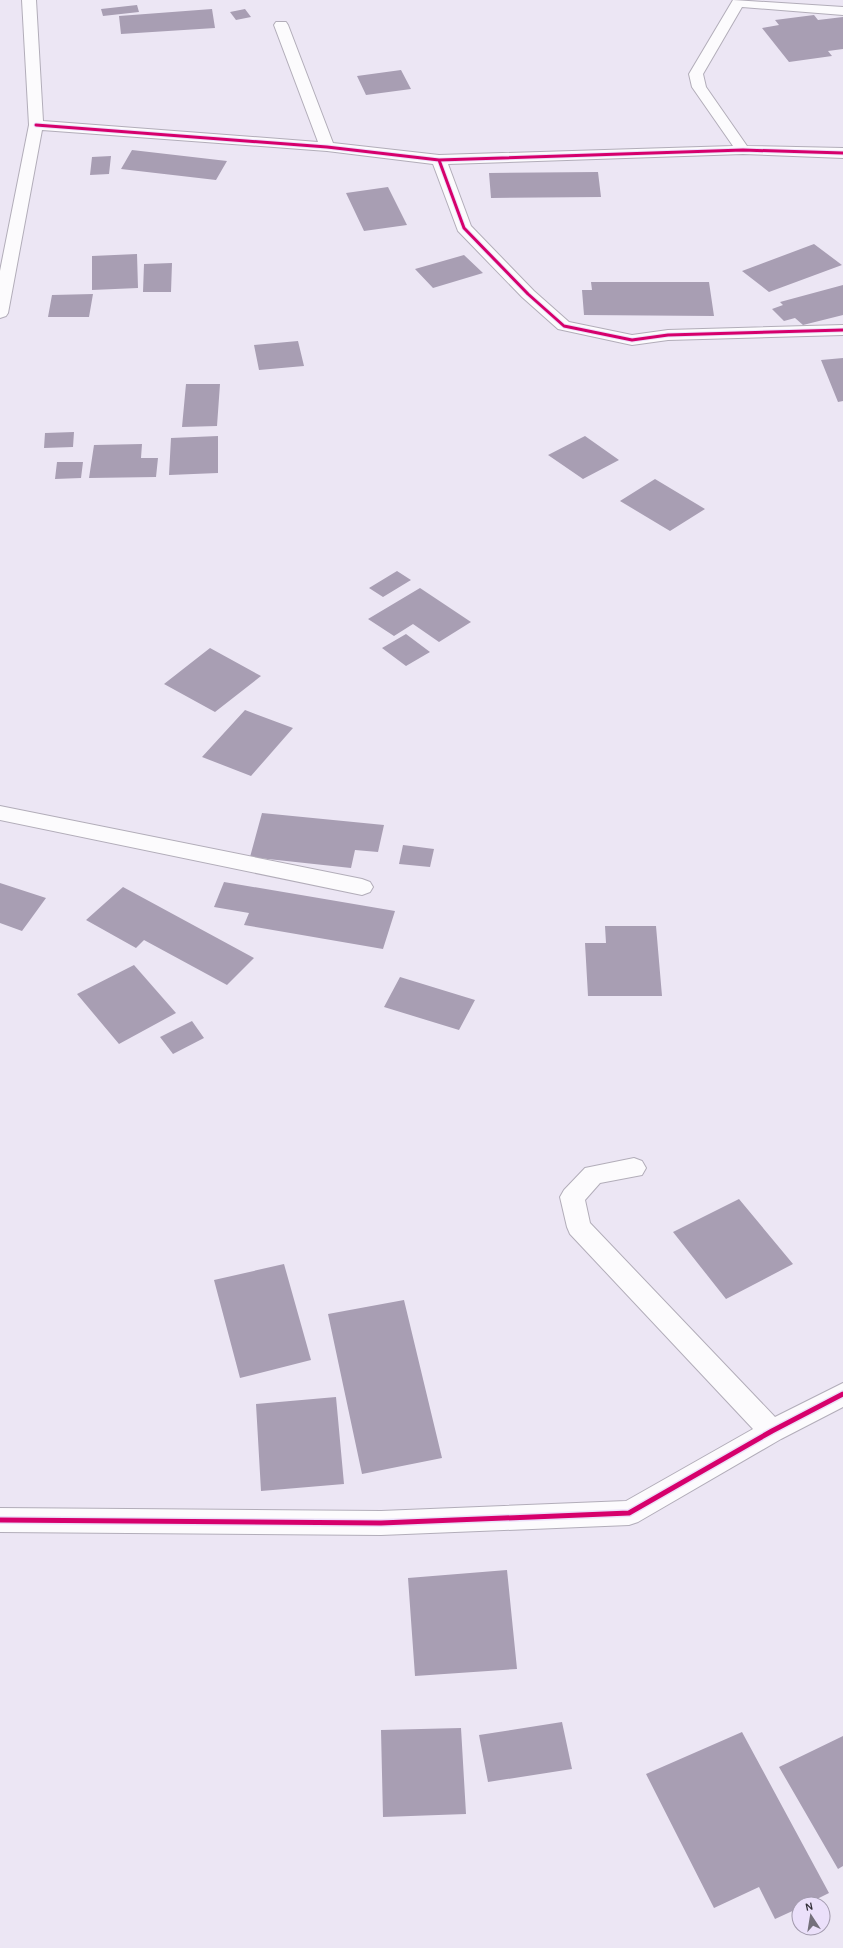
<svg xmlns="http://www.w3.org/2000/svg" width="843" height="1948" viewBox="0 0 843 1948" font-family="Karla,sans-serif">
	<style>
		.building { fill: #a89eb3 }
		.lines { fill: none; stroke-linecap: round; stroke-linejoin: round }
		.street-casing { stroke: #b2adb9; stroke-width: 2 }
		.street { fill: #fcfbfd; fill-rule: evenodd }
		.cycleway-far1-casing { stroke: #ebe0fa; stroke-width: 5 }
		.cycleway-casing { stroke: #ebe0fa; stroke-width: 8 }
		.cycleway-far1 { stroke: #d6006c; stroke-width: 3 }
		.cycleway { stroke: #d6006c; stroke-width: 5 }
	</style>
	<rect width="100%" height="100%" fill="#ece6f4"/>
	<!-- building -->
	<path class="building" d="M 137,5 L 139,12 L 103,16 L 101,9 Z
		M 212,9 L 215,28 L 121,34 L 119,16 Z
		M 245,9 L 251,17 L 236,20 L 230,12 Z
		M 814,15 L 818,20 L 843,17 L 843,49 L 828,51 L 832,56 L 789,62 L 762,28 L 779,25 L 775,20 Z
		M 401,70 L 411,89 L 366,95 L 357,76 Z
		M 132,150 L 227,161 L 216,180 L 121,169 Z
		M 111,156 L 109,174 L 90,175 L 92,157 Z
		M 598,172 L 601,197 L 491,198 L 489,173 Z
		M 388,187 L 407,225 L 364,231 L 346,193 Z
		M 814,244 L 842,265 L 769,292 L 742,271 Z
		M 137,254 L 138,288 L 92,290 L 92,256 Z
		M 464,255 L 483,273 L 433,288 L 415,269 Z
		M 172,263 L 171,292 L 143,292 L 144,264 Z
		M 591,282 L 709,282 L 714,316 L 584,315 L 582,290 L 592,290 Z
		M 843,285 L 843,315 L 803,325 L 795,318 L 784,321 L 772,309 L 783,305 L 780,302 Z
		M 93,294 L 89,317 L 48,317 L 52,295 Z
		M 298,341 L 304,366 L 259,370 L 254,345 Z
		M 843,358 L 843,401 L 838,402 L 821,360 Z
		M 186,384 L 220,384 L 217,426 L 182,427 Z
		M 74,432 L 73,447 L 44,448 L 45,433 Z
		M 218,436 L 218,473 L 169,475 L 171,438 Z
		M 585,436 L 619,460 L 583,479 L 548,455 Z
		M 142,444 L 141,458 L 158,458 L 156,477 L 89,478 L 94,445 Z
		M 57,462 L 83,462 L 81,478 L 55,479 Z
		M 655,479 L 705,509 L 670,531 L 620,501 Z
		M 397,571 L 411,580 L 383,597 L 369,588 Z
		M 420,588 L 471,622 L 439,642 L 413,624 L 394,636 L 368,619 Z
		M 406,634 L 430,652 L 406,666 L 382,648 Z
		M 210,648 L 261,676 L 215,712 L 164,684 Z
		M 245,710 L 293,728 L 251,776 L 202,757 Z
		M 262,813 L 384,825 L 378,852 L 355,850 L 351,868 L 250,857 Z
		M 403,845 L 434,849 L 430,867 L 399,864 Z
		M 224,882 L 395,911 L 383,949 L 244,925 L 249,913 L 214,907 Z
		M 0,883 L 46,898 L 22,931 L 0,923 Z
		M 123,887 L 254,958 L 227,985 L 144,940 L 136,948 L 86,920 Z
		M 605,926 L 656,926 L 662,996 L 588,996 L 585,943 L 606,943 Z
		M 134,965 L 176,1013 L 119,1044 L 77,994 Z
		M 400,977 L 475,1000 L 459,1030 L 384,1007 Z
		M 192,1021 L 204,1038 L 173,1054 L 160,1037 Z
		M 739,1199 L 793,1264 L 726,1299 L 673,1232 Z
		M 284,1264 L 311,1360 L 240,1378 L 214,1280 Z
		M 404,1300 L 442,1458 L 362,1474 L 328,1314 Z
		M 336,1397 L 344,1484 L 261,1491 L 256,1404 Z
		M 507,1570 L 517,1669 L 415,1676 L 408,1578 Z
		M 562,1722 L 572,1769 L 488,1782 L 479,1735 Z
		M 461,1728 L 466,1814 L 383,1817 L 381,1730 Z
		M 742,1732 L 829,1893 L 807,1904 L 799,1904 L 799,1908 L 775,1919 L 759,1887 L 714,1908 L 646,1774 Z
		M 843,1736 L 843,1866 L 838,1869 L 779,1767 Z"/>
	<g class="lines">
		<!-- street casing -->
		<g class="street-casing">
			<path id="street" d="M 22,0 L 36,0 L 43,121 L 318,142 L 274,25 L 276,22 L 286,22 L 288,25 L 333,143 L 439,155 L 733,146 L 692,87 L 689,74 L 733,0 L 843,7 L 843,15 L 742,7 L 703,74 L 706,87 L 747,146 L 843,148 L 843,158 L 743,154 L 448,164 L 471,226 L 534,291 L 569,322 L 632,335 L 668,330 L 843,325 L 843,335 L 668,340 L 632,345 L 558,329 L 522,297 L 458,231 L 433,164 L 327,151 L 42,130 L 8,313 L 6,316 L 0,318 L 0,271 L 29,125 Z
				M 0,806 L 362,879 L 370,882 L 373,887 L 370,892 L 362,895 L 0,820 Z
				M 634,1158 L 642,1161 L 646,1168 L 642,1175 L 600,1183 L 585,1200 L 590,1223 L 775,1417 L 843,1383 L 843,1407 L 781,1439 L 638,1522 L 629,1525 L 381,1535 L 0,1532 L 0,1508 L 381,1511 L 626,1501 L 753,1429 L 570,1234 L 567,1227 L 560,1197 L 564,1190 L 585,1168 Z"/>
		</g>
		<!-- street -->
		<use href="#street" class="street"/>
		<!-- cycleway-far1 casing -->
		<g class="cycleway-far1-casing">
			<path id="cycleway-far1" d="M 36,125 L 327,147 L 439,160 L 743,150 L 843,153
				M 439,160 L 464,228 L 528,294 L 564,326 L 632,340 L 668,335 L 843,330"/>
		</g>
		<!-- cycleway casing -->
		<g class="cycleway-casing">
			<path id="cycleway" d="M 0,1520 L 381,1523 L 629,1513 L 772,1431 L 843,1394"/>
		</g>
		<!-- cycleway-far1 -->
		<use href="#cycleway-far1" class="cycleway-far1"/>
		<!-- cycleway -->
		<use href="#cycleway" class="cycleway"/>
	</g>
	<!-- north arrow -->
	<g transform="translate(811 1916) rotate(348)"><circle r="19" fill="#ebe0fa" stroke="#a29aad"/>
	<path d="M0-3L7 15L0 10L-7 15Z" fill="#74707b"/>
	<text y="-6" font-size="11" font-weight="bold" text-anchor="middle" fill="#34303a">N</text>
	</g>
</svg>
